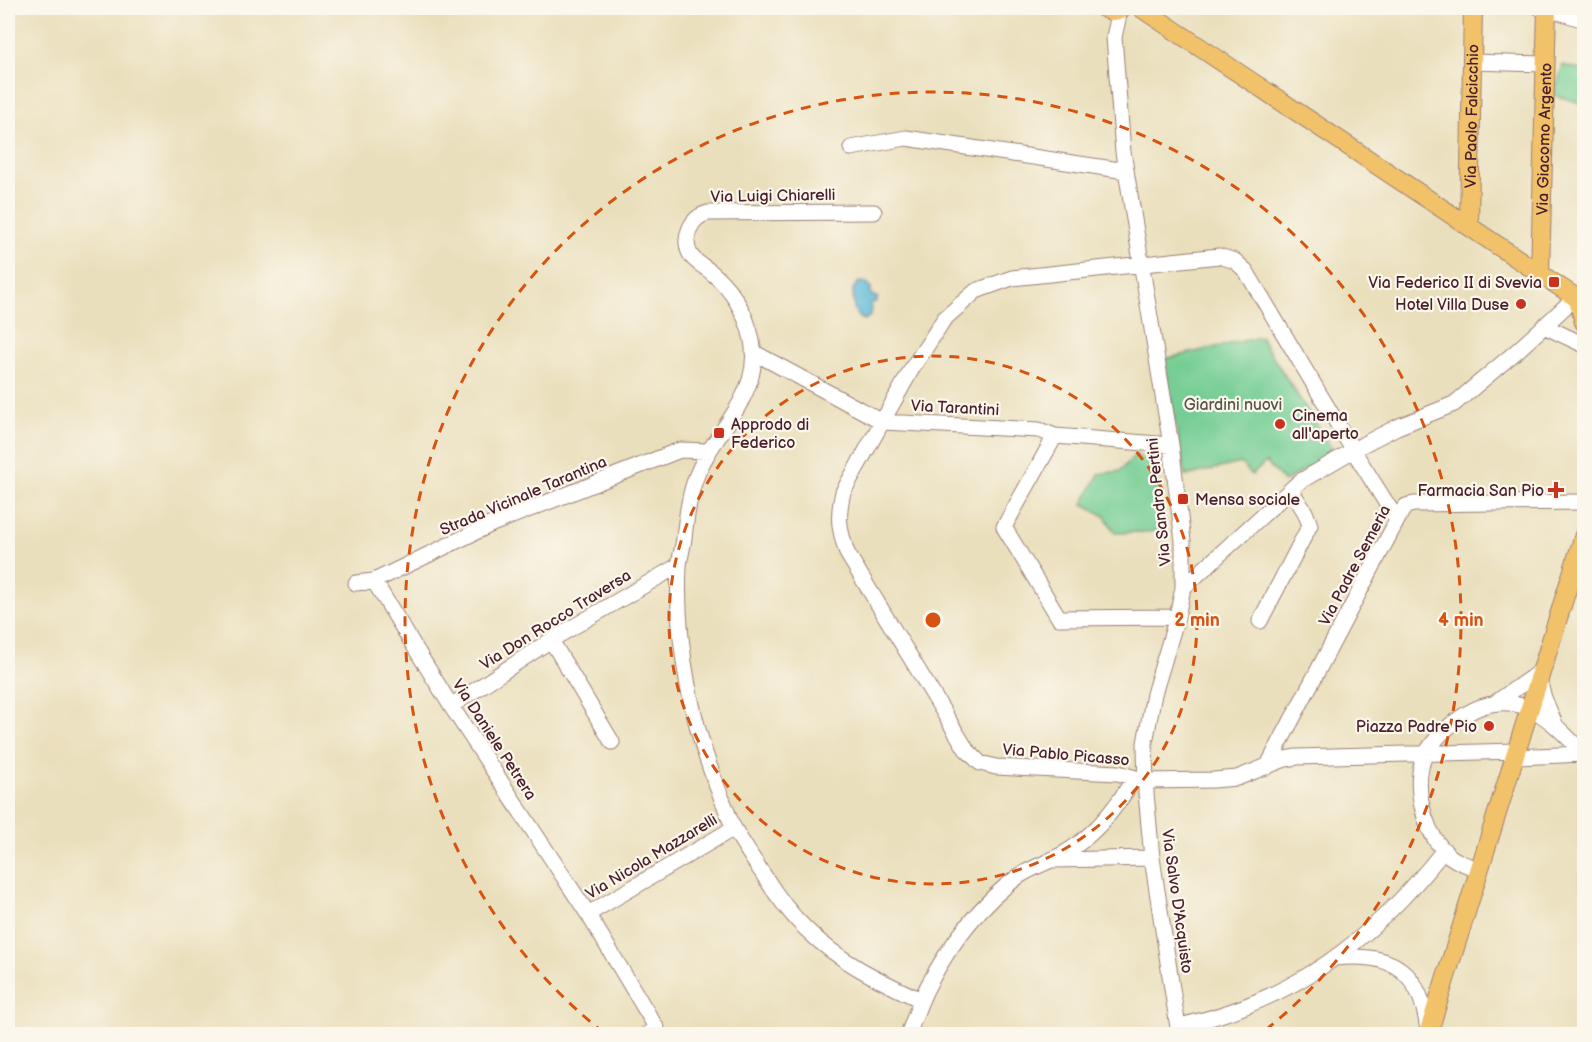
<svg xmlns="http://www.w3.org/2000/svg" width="1592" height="1042" viewBox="0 0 1592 1042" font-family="'Balsamiq Sans',sans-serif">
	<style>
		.green { fill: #76ce94; stroke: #607660; stroke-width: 1.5 }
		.water { fill: #57b5d5; stroke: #506a80; stroke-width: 1.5 }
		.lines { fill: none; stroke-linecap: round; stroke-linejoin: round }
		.minor-casing { stroke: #9a7f74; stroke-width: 17 }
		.major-casing { stroke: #9a7f74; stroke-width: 20 }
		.minor { stroke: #fff; stroke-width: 15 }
		.major { stroke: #f2c26a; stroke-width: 18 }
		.ring { fill: none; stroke: #d8530f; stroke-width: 3; stroke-dasharray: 10 8 }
		.poi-dot { fill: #c8321e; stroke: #fbf7ec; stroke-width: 2 }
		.labels { text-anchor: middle; stroke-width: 4.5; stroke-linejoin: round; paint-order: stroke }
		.street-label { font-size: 16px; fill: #4a1f2b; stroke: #fbf7ec }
		.poi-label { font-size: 16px; fill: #4a1f2b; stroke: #fbf7ec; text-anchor: end }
		.park-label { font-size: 16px; fill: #57544a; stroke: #fbf7ec }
		.centre { fill: #d8530f; stroke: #fbf7ec; stroke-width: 3 }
		.ring-label { font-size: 18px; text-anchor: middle; font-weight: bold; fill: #d8530f; stroke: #fbf7ec; stroke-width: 4.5; stroke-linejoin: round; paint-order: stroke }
	</style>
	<rect width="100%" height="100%" fill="#fbf7ec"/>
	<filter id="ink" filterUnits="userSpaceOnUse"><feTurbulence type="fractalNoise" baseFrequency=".0167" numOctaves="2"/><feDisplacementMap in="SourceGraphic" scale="12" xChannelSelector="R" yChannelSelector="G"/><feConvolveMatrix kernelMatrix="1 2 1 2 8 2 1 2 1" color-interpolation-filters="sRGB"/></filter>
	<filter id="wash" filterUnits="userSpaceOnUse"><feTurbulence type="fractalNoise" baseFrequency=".008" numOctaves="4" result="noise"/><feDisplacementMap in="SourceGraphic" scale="24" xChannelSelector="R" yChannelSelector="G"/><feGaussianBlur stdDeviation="1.35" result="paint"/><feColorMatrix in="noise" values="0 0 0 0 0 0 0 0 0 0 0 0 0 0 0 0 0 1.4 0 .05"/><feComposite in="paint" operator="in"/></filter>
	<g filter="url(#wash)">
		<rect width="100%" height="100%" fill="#eadfbc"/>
		<!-- green -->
		<path class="green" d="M 1563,65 L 1584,71 L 1584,104 L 1554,95 Z
			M 1260,337 L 1334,452 L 1284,482 L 1266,462 L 1252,475 L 1241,463 L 1185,476 L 1164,359 Z
			M 1136,454 L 1155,468 L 1164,531 L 1115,533 L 1105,516 L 1083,504 L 1099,474 L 1120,471 Z"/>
		<!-- water -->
		<path class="water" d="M 859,282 L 867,283 L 871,288 L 871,295 L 878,298 L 876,302 L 871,303 L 871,315 L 865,320 C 851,317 854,301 853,289 Z"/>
	</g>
	<g filter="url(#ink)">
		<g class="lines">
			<!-- minor casing -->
			<g class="minor-casing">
				<path id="minor" d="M 1540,8 L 1547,8 L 1584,20
					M 1120,10 L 1114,37 L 1123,152 L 1171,445 L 1183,541 L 1183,588 L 1177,617 L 1154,694 L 1145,743 L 1146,793 L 1152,858 L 1179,1034
					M 1472,62 L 1546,64
					M 851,148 L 906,138 L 1126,171
					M 874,212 L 708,213 C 691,217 682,237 690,254 C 694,262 704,266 711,272 C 741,297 762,341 750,380 C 738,418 706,445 694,483 C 688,501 686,520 684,538 C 683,547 680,557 679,566 C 675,645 693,732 724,804 C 728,813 730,822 735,830 C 744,846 755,862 765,877 C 777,896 790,914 806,929 C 838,961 880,981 921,1000
					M 1544,326 L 1584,345
					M 753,352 L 883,422 L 1039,430 L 1055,436 L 1171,445
					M 1055,436 L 1004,527 L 1059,618 L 1177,617
					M 1397,520 L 1353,450 L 1246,271 L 1235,261 L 1219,256 L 1012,278 L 976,291 L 944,319 L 930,341 L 914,365 L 843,492 C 837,517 839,529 847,553 L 966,749 L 980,763 L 996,767 L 1118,773 L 1146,781 L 1214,780 L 1237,778 L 1285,759 L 1297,757 L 1516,751
					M 374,581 L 451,706 L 588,914
					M 356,583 L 374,581 L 492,524 L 680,450 L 707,451
					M 1183,588 L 1299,482 L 1364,444 L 1397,427 L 1454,404 L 1518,350 L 1566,306 L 1584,294
					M 1260,621 L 1310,525 L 1305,512 L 1291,490
					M 551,640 L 612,742
					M 1539,680 L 1544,698 L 1555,724
					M 1495,703 L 1542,670
					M 451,706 L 551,640 L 679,565
					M 1514,757 L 1584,754
					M 1267,767 L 1402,511 L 1406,506 L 1414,504 L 1584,502
					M 1053,860 L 1152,858
					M 1479,869 C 1466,865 1453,861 1443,850 C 1423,827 1412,784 1425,755 C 1430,745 1438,737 1445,730 C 1469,708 1496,695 1528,708 C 1550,717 1568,738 1584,754
					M 1335,958 C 1394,952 1421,971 1428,1031
					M 1179,1026 C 1294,1001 1372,941 1444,850
					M 647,1034 L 657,1029 L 588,914 L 734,828
					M 908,1034 C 915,1018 920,1000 929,984 C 950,944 981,903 1019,876 C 1033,867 1049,862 1063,854 C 1093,837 1117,807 1134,778"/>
			</g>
			<!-- major casing -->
			<g class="major-casing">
				<g id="major">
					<path d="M 1103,8 L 1111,11 L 1120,10 L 1122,8"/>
					<path d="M 1141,8 L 1584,303"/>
					<path id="s1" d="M 1469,224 L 1473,8"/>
					<path id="s2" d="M 1540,273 L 1547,8"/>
					<path d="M 1578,300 L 1584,322"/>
					<path d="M 1428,1034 L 1584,535"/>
				</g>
			</g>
			<!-- minor -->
			<use href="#minor" class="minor"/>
			<!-- major -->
			<use href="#major" class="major"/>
		</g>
	</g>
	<!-- distance rings -->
	<g class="ring">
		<circle cx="933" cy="620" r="264"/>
		<path d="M604 1033A528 528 0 1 1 1262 1033"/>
	</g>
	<!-- markers -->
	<g class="poi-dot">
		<rect x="1548" y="276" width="12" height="12" rx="3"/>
		<circle cx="1521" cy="304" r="6"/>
		<circle cx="1280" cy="424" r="6"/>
		<rect x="713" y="427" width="12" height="12" rx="3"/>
		<path d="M1553 481h6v6h6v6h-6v6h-6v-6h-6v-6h6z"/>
		<rect x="1177" y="493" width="12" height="12" rx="3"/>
		<circle cx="1489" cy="726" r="6"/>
	</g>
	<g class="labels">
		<!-- street labels -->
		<g class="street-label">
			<text dy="6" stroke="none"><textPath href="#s1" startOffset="108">Via Paolo Falcicchio</textPath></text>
			<text dy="6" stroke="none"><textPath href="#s2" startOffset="134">Via Giacomo Argento</textPath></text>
			<text transform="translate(773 195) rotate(-1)" y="6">Via Luigi Chiarelli</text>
			<text transform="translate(955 407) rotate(3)" y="6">Via Tarantini</text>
			<text transform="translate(523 495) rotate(-23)" y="6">Strada Vicinale Tarantina</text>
			<text transform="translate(1158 502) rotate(-96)" y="6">Via Sandro Pertini</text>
			<text transform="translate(1354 565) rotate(-62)" y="6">Via Padre Semeria</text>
			<text transform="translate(555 619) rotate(-32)" y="6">Via Don Rocco Traversa</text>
			<text transform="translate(495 739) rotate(57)" y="6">Via Daniele Petrera</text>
			<text transform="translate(1066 754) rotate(5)" y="6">Via Pablo Picasso</text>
			<text transform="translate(651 856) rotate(-31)" y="6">Via Nicola Mazzarelli</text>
			<text transform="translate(1178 901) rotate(82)" y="6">Via Salvo D'Acquisto</text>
		</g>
		<!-- poi labels -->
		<g class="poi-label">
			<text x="1542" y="288">Via Federico II di Svevia</text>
			<text x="1509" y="310">Hotel Villa Duse</text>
			<text x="1292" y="421" text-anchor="start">Cinema<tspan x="1292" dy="18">all'aperto</tspan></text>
			<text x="731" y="430" text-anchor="start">Approdo di<tspan x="731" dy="18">Federico</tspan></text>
			<text x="1544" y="496">Farmacia San Pio</text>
			<text x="1195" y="505" text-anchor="start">Mensa sociale</text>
			<text x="1477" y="732">Piazza Padre Pio</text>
		</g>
		<!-- park labels -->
		<g class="park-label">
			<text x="1233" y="410">Giardini nuovi</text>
		</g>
	</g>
	<circle cx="933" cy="620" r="9" class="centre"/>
	<g class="ring-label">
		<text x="1197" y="626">2 min</text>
		<text x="1461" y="626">4 min</text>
	</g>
	<!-- margin -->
	<rect width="1592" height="1042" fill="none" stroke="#fbf7ec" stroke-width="30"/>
</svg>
